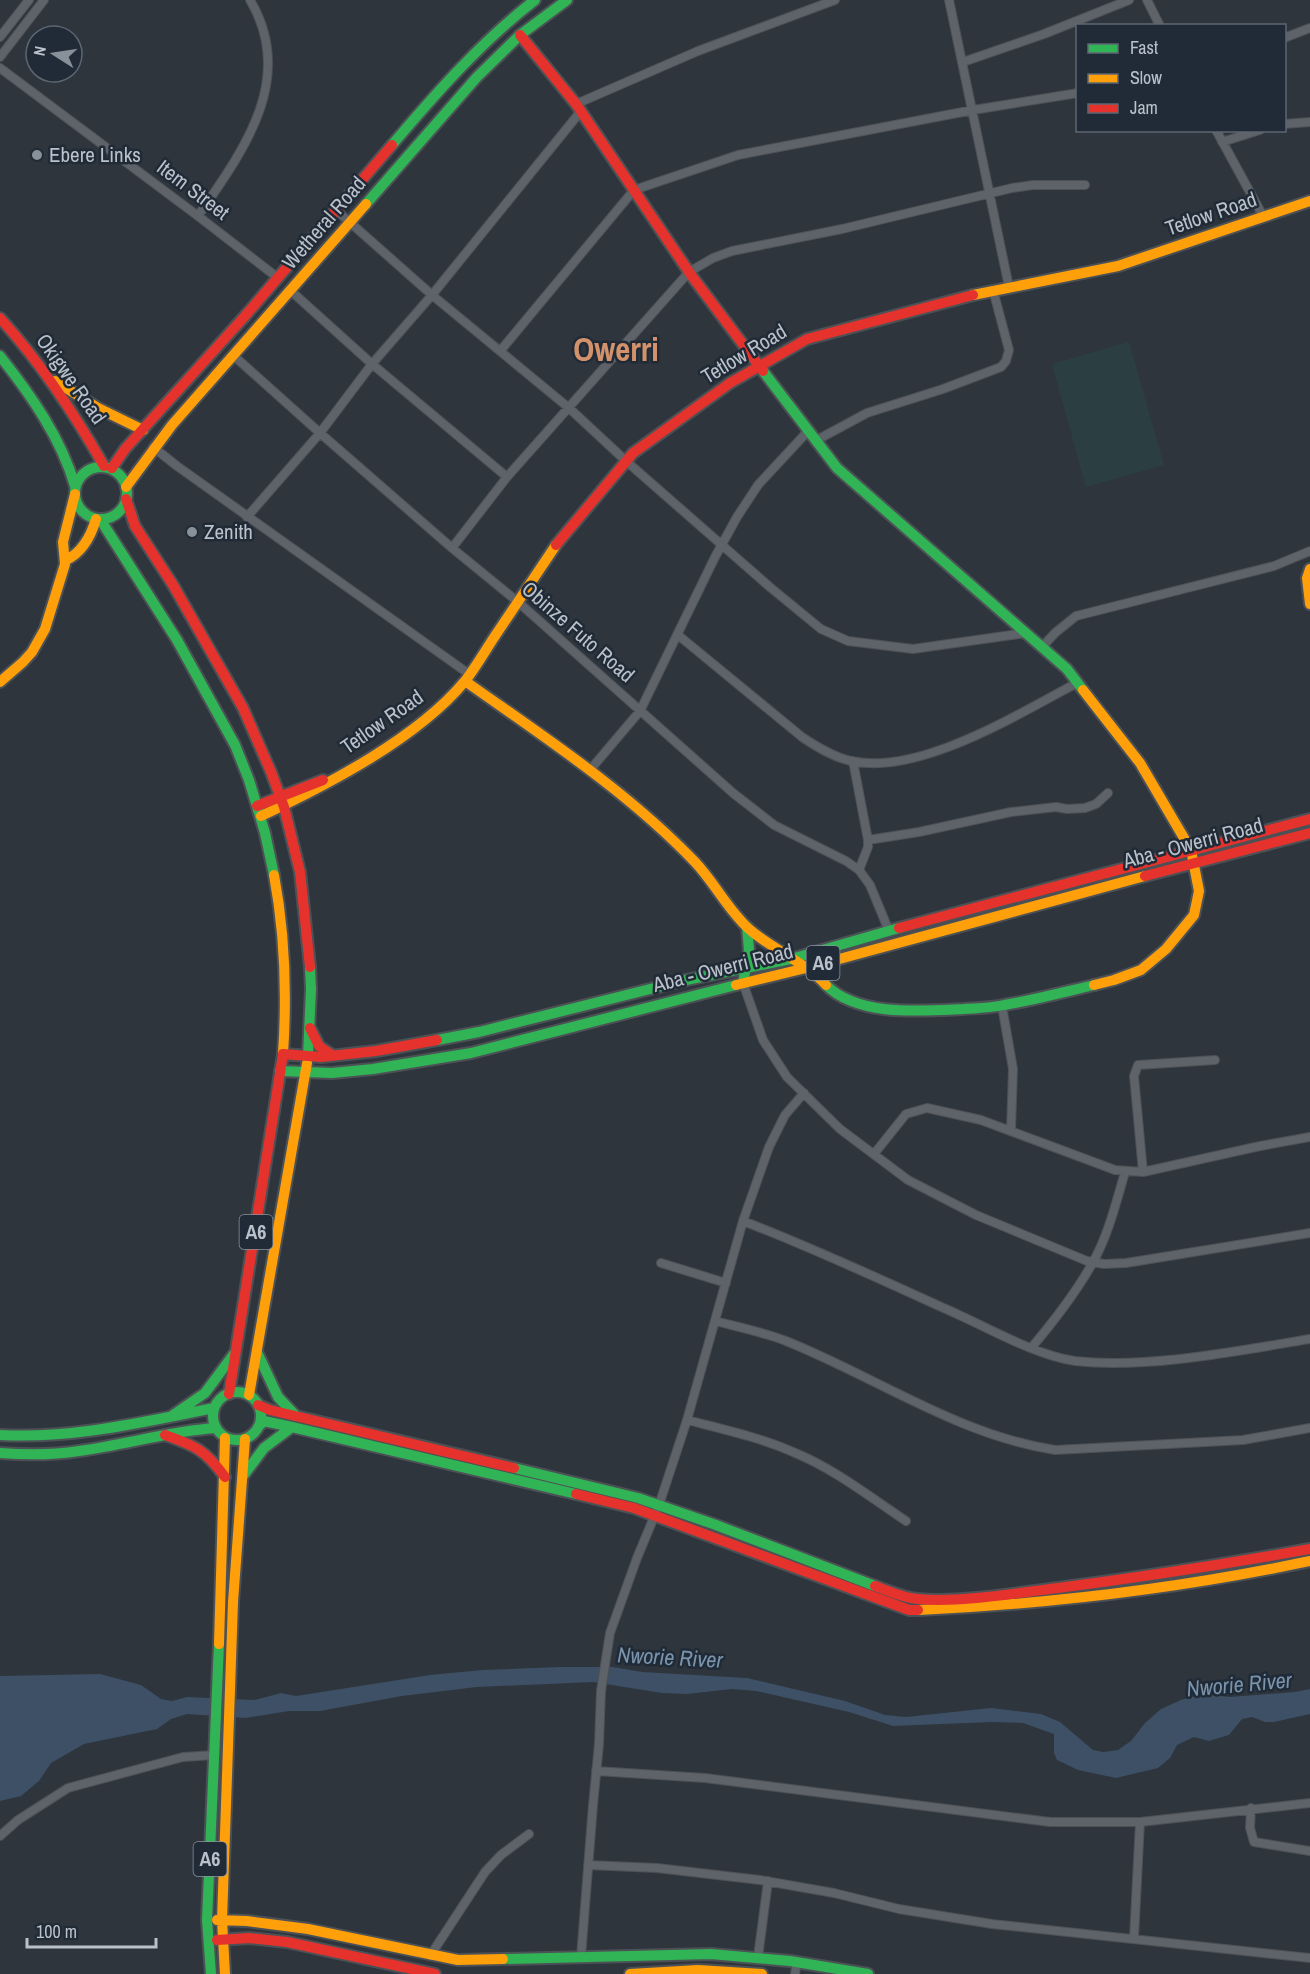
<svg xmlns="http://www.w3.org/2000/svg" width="1310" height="1974" viewBox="0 0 1310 1974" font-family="'Archivo Narrow',sans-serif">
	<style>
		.green { fill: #2b3f42 }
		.water { fill: #3d5066 }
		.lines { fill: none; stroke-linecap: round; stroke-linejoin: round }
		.street-casing { stroke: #4c5156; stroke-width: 10 }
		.fast-casing { stroke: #4c5156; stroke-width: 14 }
		.slow-casing { stroke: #4c5156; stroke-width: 14 }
		.jam-casing { stroke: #4c5156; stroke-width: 14 }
		.street { stroke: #5e6269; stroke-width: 8 }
		.fast { stroke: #30b455; stroke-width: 10 }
		.slow { stroke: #ff9f0a; stroke-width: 10 }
		.jam { stroke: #e5322d; stroke-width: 10 }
		.poi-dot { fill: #889099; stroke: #202b37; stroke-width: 2 }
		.labels { text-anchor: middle; stroke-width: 5; stroke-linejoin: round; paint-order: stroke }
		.shield { fill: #202b37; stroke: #8b949f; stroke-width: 1.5 }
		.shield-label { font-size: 20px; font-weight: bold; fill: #b9c1cb }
		.poi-label { font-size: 21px; fill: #b9c1cb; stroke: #202b37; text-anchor: start }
		.street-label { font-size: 21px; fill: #b9c1cb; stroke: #202b37 }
		.water-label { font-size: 22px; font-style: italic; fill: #7a94ad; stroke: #202b37 }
		.town-label { font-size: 33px; font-weight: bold; fill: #d3926c; stroke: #202b37 }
	</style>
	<rect width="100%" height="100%" fill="#2e353c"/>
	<!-- green -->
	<path class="green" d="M 1129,342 L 1164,465 L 1086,487 L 1052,364 Z"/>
	<!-- water -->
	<path class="water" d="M 561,1667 L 613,1667 L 642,1672 L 747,1678 L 845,1701 L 885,1715 L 906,1717 L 991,1708 L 1041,1714 L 1060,1722 L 1093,1750 L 1103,1752 L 1118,1750 L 1131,1741 L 1145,1723 L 1161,1709 L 1181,1700 L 1202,1694 L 1230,1697 L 1295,1692 L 1310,1689 L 1310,1714 L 1274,1722 L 1265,1722 L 1252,1717 L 1242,1719 L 1229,1735 L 1209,1741 L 1194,1737 L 1177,1745 L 1170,1758 L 1158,1768 L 1116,1778 L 1078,1770 L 1057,1760 L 1054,1753 L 1054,1734 L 1023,1723 L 992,1722 L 893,1726 L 849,1712 L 756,1691 L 732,1689 L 687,1694 L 662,1693 L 593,1682 L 477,1687 L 402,1696 L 320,1711 L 289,1711 L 246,1718 L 187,1714 L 171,1719 L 157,1729 L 84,1744 L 51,1763 L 39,1781 L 21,1796 L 0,1801 L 0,1676 L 100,1674 L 141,1685 L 161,1699 L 172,1701 L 187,1697 L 255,1700 L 281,1693 L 296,1696 L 430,1675 L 482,1670 Z"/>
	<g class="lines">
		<!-- street casing -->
		<g class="street-casing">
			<path id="street" d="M 949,0 L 1009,287
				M 1147,0 L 1160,26
				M 0,37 L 29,0
				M 1284,38 L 1310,28
				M 0,57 L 44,0
				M 963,62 L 1044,34 L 1129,0
				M 0,68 L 198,216 L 278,278
				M 576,104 L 698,51 L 835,0
				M 1284,124 L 1310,122
				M 1216,130 L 1263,216
				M 1222,142 L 1260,130
				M 336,210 L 432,295 L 569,408 L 626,461 L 771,588 L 821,629 L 848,641 L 913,649 L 1026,633
				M 198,216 C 243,151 297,79 250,0
				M 291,291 L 372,364 L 507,477
				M 501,350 L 634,190 L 738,155 L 973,110 L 1078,93
				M 234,356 L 320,433 L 452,548 L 518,602 L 733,793 L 774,825 L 846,861 L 859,870 L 870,885 L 889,931
				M 815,441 L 867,413 L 943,389 L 1001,367 L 1006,361 L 1009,350 L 993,290
				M 153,447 L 177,466 L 469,674
				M 247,517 L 320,433 L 372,364 L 432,295 L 581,111
				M 452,548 L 507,477 L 689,272 L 713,258 L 732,251 L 842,229 L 1012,188 L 1033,185 L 1085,185
				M 678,635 L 802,737 C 817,747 833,757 851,761 C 919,776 1018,714 1077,683
				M 1042,647 L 1055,633 L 1076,616 L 1274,566 L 1310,551
				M 853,761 L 868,840 L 868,847 L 859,870
				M 590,770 L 640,711 L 715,557 L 737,517 L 758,485 L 809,430
				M 868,840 L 919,832 L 1011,812 L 1056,807 L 1067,809 L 1085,808 L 1096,804 L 1108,793
				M 743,983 L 763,1040 L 787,1077 L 840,1129 L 908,1180 L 976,1215 L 1087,1261 L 1104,1264 L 1126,1263 L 1310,1233
				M 1002,1006 L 1013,1069 L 1011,1130
				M 874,1154 L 906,1114 L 927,1108 L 981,1120 L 1115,1170 L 1143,1172 L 1260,1146 L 1310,1137
				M 1143,1172 L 1134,1076 L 1138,1065 L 1215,1060
				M 743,1221 C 816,1249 886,1282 957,1314 C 990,1329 1038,1356 1075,1361 C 1148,1369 1237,1351 1310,1339
				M 661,1263 L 726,1283
				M 715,1321 C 738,1327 763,1332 786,1341 C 876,1377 958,1435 1055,1450 L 1243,1440 L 1310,1428
				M 1032,1347 C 1054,1321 1075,1294 1092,1264 C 1108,1236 1116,1203 1125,1172
				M 687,1420 C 722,1429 759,1437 793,1452 C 833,1468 870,1497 906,1521
				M 596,1771 L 705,1778 L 1050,1822 L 1140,1822 L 1134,1938
				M 1251,1808 L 1250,1828 L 1254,1842 L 1310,1851
				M 1140,1822 L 1310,1803
				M 0,1836 L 18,1820 L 68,1788 L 183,1757 L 215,1755
				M 588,1865 L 657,1868 L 760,1880 L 834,1893 L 899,1909 L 992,1924 L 1310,1958
				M 430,1956 L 485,1872 L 501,1855 L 529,1834
				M 581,1957 L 593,1805 L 599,1744 L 601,1691 L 610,1633 L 637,1558 L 659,1505 L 687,1420 L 743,1221 L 769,1147 L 785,1115 L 804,1093
				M 758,1957 L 768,1881
				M 795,1974 L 797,1961"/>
		</g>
		<!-- fast casing -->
		<g class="fast-casing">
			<path id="fast" d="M 392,145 C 436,93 481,42 535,0
				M 366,204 L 477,77 L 520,35 L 567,0
				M 0,356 C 31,395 61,438 75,486
				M 763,371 L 837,468 L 1067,669 L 1083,690
				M75 493a26 26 0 1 1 52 0a26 26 0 1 1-52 0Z
				M 100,519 L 177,640 L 235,745 L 249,780 L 265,833 L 274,875
				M 743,983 L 749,950 L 747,927
				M 826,985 C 858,1017 922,1011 963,1009 C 977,1008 991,1008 1004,1005 C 1034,1000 1064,992 1094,985
				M 437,1040 L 479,1032 L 686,980 L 791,959 L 899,928
				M 308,1055 L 311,989 L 310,967
				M 280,1071 L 332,1073 L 373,1069 L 471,1053 L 736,985
				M 257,1352 L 278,1397 L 296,1416
				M213 1416a24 24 0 1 1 48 0a24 24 0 1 1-48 0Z
				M 173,1415 L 205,1393 L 234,1354
				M 260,1425 L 264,1421 L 292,1427 L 576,1494
				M 0,1435 C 73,1439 143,1422 214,1408
				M 0,1453 C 26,1455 53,1455 79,1451 C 125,1445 169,1431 216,1428
				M 514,1468 L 638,1498 L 716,1525 L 875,1586
				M 243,1476 L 264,1448 L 292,1427
				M 503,1959 L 711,1954 L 790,1961 L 868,1974
				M 211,1974 L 207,1920 L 219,1644"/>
		</g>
		<!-- slow casing -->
		<g class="slow-casing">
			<path id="slow" d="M 973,295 L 1118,266 L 1310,201
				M 55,381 L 98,408 L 143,430
				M 126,487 L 172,425 L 366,204
				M 66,560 C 83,552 91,536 96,519
				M 1310,569 L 1307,578 L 1310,604
				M 465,681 C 544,737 627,791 695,862 C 714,882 728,910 749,929 C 773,950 805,962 826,985
				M 0,682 L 23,662 L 32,652 L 45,629 L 65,564 L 63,542 L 75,494
				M 1083,690 L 1140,763 L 1191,850 L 1199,891 L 1194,915 L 1166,949 L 1141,970 L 1114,980 L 1094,985
				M 261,816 C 327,785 418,738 465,681 C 476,667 485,651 495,636 C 516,605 536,575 556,545
				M 274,875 C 285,934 287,994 283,1054
				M 736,985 L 806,968 L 1145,876
				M 249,1395 L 307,1063
				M 918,1610 C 1049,1604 1182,1588 1310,1561
				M 219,1644 L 225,1438
				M 217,1920 L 247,1921 L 308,1929 L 458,1960 L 503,1959
				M 225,1974 L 222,1920 L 233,1602 L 245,1439
				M 630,1974 L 698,1970 L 762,1974"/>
		</g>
		<!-- jam casing -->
		<g class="jam-casing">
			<path id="jam" d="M 520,35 L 576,104 L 691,275 L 763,371
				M 0,318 C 41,363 74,413 104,466
				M 112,468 L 125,449 L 245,316 L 392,145
				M 126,499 L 135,526 L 173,585 L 243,708 L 271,772 L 284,807 L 300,872 L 310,967
				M 556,545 L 633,453 L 730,383 L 807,339 L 973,295
				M 257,806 L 323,780
				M 1145,876 L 1310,833
				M 899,928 L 1310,819
				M 310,1028 L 319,1046 L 332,1055
				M 229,1394 L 283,1054 L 321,1057 L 376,1051 L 437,1040
				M 258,1405 L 270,1410 L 514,1468
				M 165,1435 C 196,1446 205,1450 225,1477
				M 576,1494 L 634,1508 L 909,1610 L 918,1610
				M 875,1586 C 889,1591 903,1598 918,1599 C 960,1603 1016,1593 1058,1588 C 1143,1577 1226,1564 1310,1549
				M 217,1940 L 249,1938 L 287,1942 L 435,1974"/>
		</g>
		<!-- street -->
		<use href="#street" class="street"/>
		<!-- fast -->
		<use href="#fast" class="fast"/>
		<!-- slow -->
		<use href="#slow" class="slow"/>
		<!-- jam -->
		<use href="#jam" class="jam"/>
	</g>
	<!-- markers -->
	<g class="poi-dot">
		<circle cx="37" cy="155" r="6"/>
		<circle cx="192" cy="532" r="6"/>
	</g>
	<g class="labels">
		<!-- shield labels -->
		<g class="shield">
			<rect x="806.5" y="946" width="33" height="34" rx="4.5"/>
			<rect x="239.5" y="1215" width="33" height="34" rx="4.5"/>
			<rect x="193.5" y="1842" width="33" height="34" rx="4.5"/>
		</g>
		<g class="shield-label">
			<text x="823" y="970">A6</text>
			<text x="256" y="1239">A6</text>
			<text x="210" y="1866">A6</text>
		</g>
		<!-- poi labels -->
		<g class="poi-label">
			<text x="49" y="162">Ebere Links</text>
			<text x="204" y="539">Zenith</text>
		</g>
		<!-- street labels -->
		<g class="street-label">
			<text transform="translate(193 190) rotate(37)" y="7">Item Street</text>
			<text transform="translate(1211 214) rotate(-19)" y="7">Tetlow Road</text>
			<text transform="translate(324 223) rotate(-49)" y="7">Wetheral Road</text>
			<text transform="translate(744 354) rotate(-31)" y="7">Tetlow Road</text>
			<text transform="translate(71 379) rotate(55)" y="7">Okigwe Road</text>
			<text transform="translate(578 632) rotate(41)" y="7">Obinze Futo Road</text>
			<text transform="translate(382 722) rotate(-35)" y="7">Tetlow Road</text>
			<text transform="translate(1193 843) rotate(-15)" y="7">Aba - Owerri Road</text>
			<text transform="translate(723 968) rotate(-14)" y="7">Aba - Owerri Road</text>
		</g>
		<!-- water labels -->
		<g class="water-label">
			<text transform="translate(670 1657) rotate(3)" y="8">Nworie River</text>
			<text transform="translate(1239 1684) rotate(-5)" y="8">Nworie River</text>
		</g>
		<!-- town labels -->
		<g class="town-label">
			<text x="616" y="361">Owerri</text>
		</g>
	</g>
	<!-- legend -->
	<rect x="1076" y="24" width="210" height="108" fill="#202b37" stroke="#5d6772" stroke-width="1.5"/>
	<rect x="1088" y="44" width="30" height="9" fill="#30b455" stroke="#5d6772" stroke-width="1.5"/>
	<text x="1130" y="54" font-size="18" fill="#b9c1cb">Fast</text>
	<rect x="1088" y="74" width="30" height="9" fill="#ff9f0a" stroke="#5d6772" stroke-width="1.5"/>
	<text x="1130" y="84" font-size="18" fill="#b9c1cb">Slow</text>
	<rect x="1088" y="104" width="30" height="9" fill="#e5322d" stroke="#5d6772" stroke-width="1.5"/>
	<text x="1130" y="114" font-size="18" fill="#b9c1cb">Jam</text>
	<!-- north arrow -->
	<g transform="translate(54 54) rotate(282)"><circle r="28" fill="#202b37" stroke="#5d6772" stroke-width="1.5"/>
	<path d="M0-4.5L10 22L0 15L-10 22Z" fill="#889099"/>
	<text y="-9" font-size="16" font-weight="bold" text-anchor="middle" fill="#b9c1cb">N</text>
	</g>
	<!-- scale -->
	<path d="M27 1938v9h129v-9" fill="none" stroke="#b9c1cb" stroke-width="3"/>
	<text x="36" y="1938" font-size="18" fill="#b9c1cb" stroke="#202b37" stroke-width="4.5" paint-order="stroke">100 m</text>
</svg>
